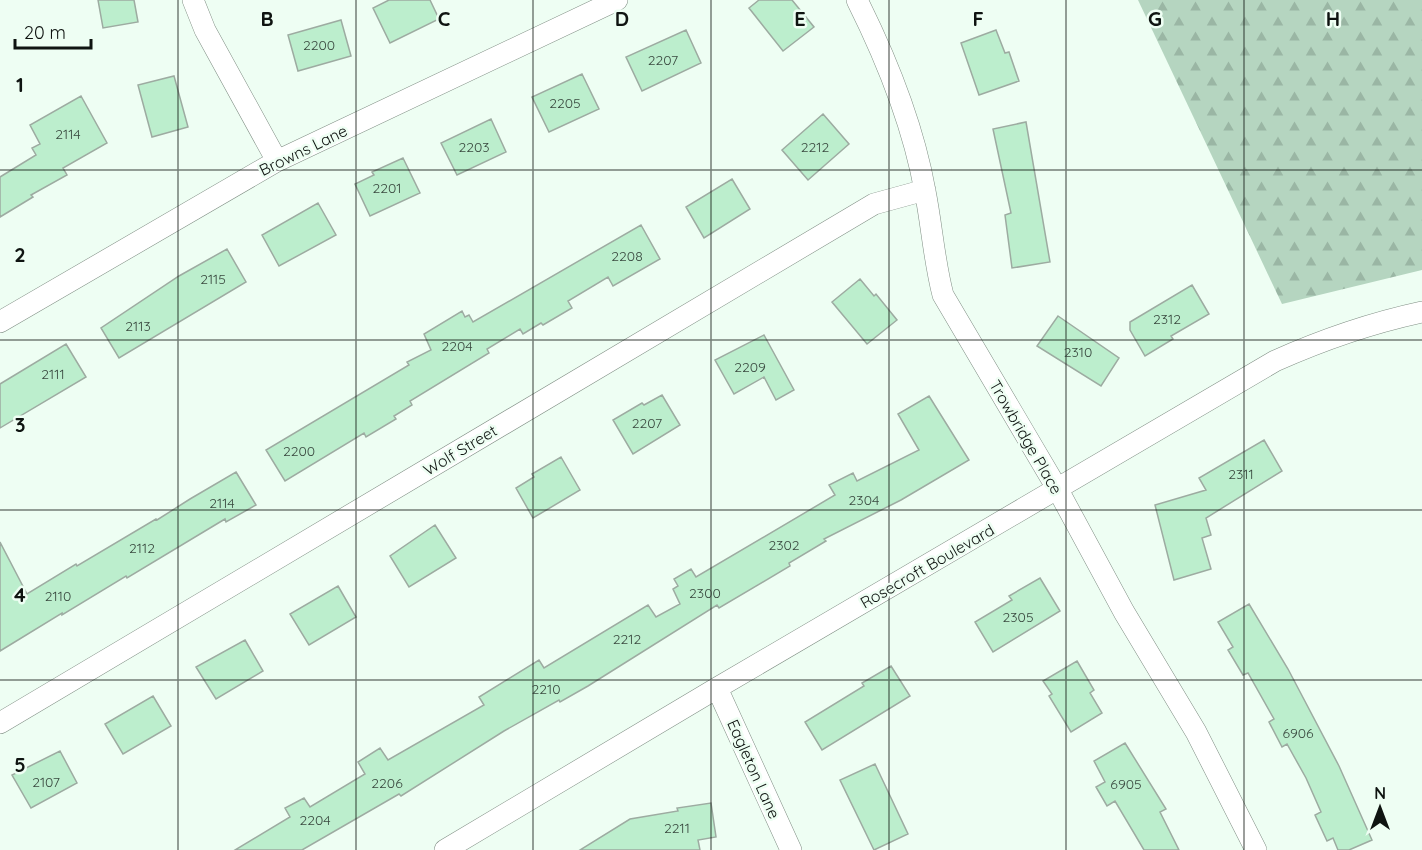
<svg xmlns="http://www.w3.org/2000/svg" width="1422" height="850" viewBox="0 0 1422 850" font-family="Quicksand,sans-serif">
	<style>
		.forest { fill: url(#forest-firs) }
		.building { fill: #bceecd; stroke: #9daba1; stroke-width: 1.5 }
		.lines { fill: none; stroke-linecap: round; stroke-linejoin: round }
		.street-casing { stroke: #7f8d83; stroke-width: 22 }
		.street { stroke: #fff; stroke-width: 21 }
		.grid { fill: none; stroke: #0f1411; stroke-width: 1.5; stroke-opacity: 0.55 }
		.labels { text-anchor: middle; stroke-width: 5; stroke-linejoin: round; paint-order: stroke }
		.number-label { font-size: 14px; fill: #3a4a40 }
		.street-label { font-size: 16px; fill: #0f1411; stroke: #eefef3 }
		.grid-label { font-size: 20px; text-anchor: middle; font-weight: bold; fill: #0f1411; stroke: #eefef3; stroke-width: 5; stroke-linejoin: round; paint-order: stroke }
	</style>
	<defs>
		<pattern id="forest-firs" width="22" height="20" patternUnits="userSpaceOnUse" patternTransform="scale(1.5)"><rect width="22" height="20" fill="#b5d5c0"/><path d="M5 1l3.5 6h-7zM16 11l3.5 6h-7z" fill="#9ab6a4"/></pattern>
	</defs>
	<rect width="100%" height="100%" fill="#eefef3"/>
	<!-- forest -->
	<path class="forest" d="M 1138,0 L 1422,0 L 1422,270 L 1282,304 Z"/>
	<!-- building -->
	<path class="building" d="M 98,0 L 134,0 L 138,22 L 103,28 Z
		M 389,0 L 430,0 L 439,19 L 390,43 L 373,8 Z
		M 759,0 L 792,0 L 814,27 L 783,51 L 749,8 Z
		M 341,20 L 351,56 L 298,71 L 288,35 Z
		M 686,30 L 701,63 L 642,91 L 626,57 Z
		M 996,30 L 1005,53 L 1009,52 L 1019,81 L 979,95 L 961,43 Z
		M 582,74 L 599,109 L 549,132 L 532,97 Z
		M 174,76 L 188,127 L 152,137 L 138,85 Z
		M 81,96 L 107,143 L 63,168 L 67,175 L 31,195 L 33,197 L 0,217 L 0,177 L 36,155 L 32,148 L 40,144 L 30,125 Z
		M 823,114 L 849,144 L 808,180 L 782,150 Z
		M 491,119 L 506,152 L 457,175 L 441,143 Z
		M 1026,122 L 1050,262 L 1012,268 L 1005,215 L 1011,213 L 993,129 Z
		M 403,158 L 420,193 L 370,216 L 355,184 L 374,175 L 372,172 Z
		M 732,179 L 750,209 L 704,238 L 686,207 Z
		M 318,203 L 336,235 L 279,266 L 262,235 Z
		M 641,225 L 660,259 L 613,286 L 608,277 L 568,301 L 572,308 L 543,325 L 541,323 L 523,334 L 520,329 L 487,349 L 489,353 L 410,401 L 412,405 L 394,416 L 396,419 L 366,437 L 364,433 L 285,481 L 266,450 L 409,365 L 407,362 L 431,350 L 424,334 L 462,311 L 465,317 L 469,315 L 473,322 Z
		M 227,249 L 246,282 L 119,358 L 101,328 L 179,276 Z
		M 860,279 L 874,296 L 876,294 L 897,320 L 867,344 L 832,302 Z
		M 1192,285 L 1209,314 L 1171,336 L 1173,339 L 1145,356 L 1130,330 L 1130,322 Z
		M 1058,316 L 1119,358 L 1101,386 L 1037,346 Z
		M 764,335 L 794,390 L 776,400 L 764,377 L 734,394 L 715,360 Z
		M 66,344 L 86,377 L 0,428 L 0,384 Z
		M 662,395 L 680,425 L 633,454 L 613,420 L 642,403 L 644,405 Z
		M 929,396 L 969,460 L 901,500 L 824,539 L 826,541 L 789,563 L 790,566 L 719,608 L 717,605 L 588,686 L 560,702 L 559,700 L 504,731 L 401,796 L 399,794 L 302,850 L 235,850 L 290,817 L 285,808 L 304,798 L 310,807 L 365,774 L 358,762 L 380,748 L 388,760 L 484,705 L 479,697 L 539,660 L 544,668 L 648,605 L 656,617 L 680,604 L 673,589 L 678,586 L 674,579 L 691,569 L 696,577 L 835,495 L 829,485 L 853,473 L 857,481 L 919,450 L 898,414 Z
		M 1264,440 L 1282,471 L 1206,518 L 1211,535 L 1202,538 L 1211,569 L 1174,580 L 1155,505 L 1206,490 L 1199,478 Z
		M 561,457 L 580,490 L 533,518 L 516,488 L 534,477 L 532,474 Z
		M 236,472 L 256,505 L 226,522 L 225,519 L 127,578 L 126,576 L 62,615 L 62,613 L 0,651 L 0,542 L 27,594 L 76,564 L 77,566 L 156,519 L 157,520 L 190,499 Z
		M 435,525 L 456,558 L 409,587 L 390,556 Z
		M 1040,578 L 1060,611 L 993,652 L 975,622 L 1012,600 L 1009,596 Z
		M 338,586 L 356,617 L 309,645 L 290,614 Z
		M 1249,604 L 1288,669 L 1339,766 L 1372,840 L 1349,850 L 1338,850 L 1333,838 L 1327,841 L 1315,815 L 1321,812 L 1306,778 L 1287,744 L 1282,747 L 1269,722 L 1274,719 L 1248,673 L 1243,675 L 1228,650 L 1233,647 L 1218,622 Z
		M 245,640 L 263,671 L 216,699 L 196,667 Z
		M 1077,661 L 1094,690 L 1090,693 L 1102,713 L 1071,732 L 1049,696 L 1052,694 L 1043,681 Z
		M 891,666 L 910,696 L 822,750 L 805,722 L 864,686 L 862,683 Z
		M 153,696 L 171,726 L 123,754 L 105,724 Z
		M 1125,743 L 1166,809 L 1160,812 L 1179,850 L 1144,850 L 1115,801 L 1107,806 L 1096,787 L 1105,782 L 1094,761 Z
		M 60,751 L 77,783 L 31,808 L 12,775 Z
		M 875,764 L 908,834 L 874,850 L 840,780 Z
		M 711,803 L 716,837 L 698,840 L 700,850 L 580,850 L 630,819 L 678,811 L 677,808 Z"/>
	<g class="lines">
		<!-- street casing -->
		<g class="street-casing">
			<path id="street" d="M 193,0 L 205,30 L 277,161
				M 857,0 C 887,60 913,124 925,191 C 932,226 934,261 943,295 L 1058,490 L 1124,612 L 1196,732 L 1256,850
				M 0,322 L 277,161 L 617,0
				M 717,688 L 791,850
				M 0,723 L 874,204 L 925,190
				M 445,850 L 717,688 L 1275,361 C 1322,340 1371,323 1422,312"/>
		</g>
		<!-- street -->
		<use href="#street" class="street"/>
	</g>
	<!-- grid -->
	<path class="grid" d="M 178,0 L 178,850M 356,0 L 356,850M 533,0 L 533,850M 711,0 L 711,850M 889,0 L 889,850M 1066,0 L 1066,850M 1244,0 L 1244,850M 0,170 L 1422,170M 0,340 L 1422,340M 0,510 L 1422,510M 0,680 L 1422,680"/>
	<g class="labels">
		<!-- number labels -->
		<g class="number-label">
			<text x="319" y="50">2200</text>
			<text x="663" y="65">2207</text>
			<text x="565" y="108">2205</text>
			<text x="68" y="139">2114</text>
			<text x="474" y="152">2203</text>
			<text x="815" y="152">2212</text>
			<text x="387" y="193">2201</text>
			<text x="627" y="261">2208</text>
			<text x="213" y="284">2115</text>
			<text x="1167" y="324">2312</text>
			<text x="138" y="331">2113</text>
			<text x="457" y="351">2204</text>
			<text x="1078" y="357">2310</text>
			<text x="750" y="372">2209</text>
			<text x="53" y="379">2111</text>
			<text x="647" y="428">2207</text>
			<text x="299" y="456">2200</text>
			<text x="1241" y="479">2311</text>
			<text x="864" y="505">2304</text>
			<text x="222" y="508">2114</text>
			<text x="784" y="550">2302</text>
			<text x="142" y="553">2112</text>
			<text x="705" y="598">2300</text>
			<text x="58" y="601">2110</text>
			<text x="1018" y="622">2305</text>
			<text x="627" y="644">2212</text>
			<text x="546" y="694">2210</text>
			<text x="1298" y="738">6906</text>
			<text x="46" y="787">2107</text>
			<text x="387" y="788">2206</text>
			<text x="1126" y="789">6905</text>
			<text x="315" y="825">2204</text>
			<text x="677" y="833">2211</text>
		</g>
		<!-- street labels -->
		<g class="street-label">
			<text transform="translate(303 150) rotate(-26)" y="6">Browns Lane</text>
			<text transform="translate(1026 437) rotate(60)" y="6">Trowbridge Place</text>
			<text transform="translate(460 450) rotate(-31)" y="6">Wolf Street</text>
			<text transform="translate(927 566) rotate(-30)" y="6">Rosecroft Boulevard</text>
			<text transform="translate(754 769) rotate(66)" y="6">Eagleton Lane</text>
		</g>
	</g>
	<g class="grid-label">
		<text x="267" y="26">B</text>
		<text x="444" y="26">C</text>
		<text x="622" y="26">D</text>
		<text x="800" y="26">E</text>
		<text x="978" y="26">F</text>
		<text x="1155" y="26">G</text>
		<text x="1333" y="26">H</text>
		<text x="20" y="92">1</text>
		<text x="20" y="262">2</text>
		<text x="20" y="432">3</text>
		<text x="20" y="602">4</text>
		<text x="20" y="772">5</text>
	</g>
	<!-- north arrow -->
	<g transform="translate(1380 808)" stroke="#eefef3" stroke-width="4.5" paint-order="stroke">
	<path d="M0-4.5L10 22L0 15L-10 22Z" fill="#0f1411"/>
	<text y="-9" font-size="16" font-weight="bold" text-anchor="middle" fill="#0f1411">N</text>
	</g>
	<!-- scale -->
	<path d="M15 39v9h76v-9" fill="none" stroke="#0f1411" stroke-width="3"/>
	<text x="24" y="39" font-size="18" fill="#0f1411" stroke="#eefef3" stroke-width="4.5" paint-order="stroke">20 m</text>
</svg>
